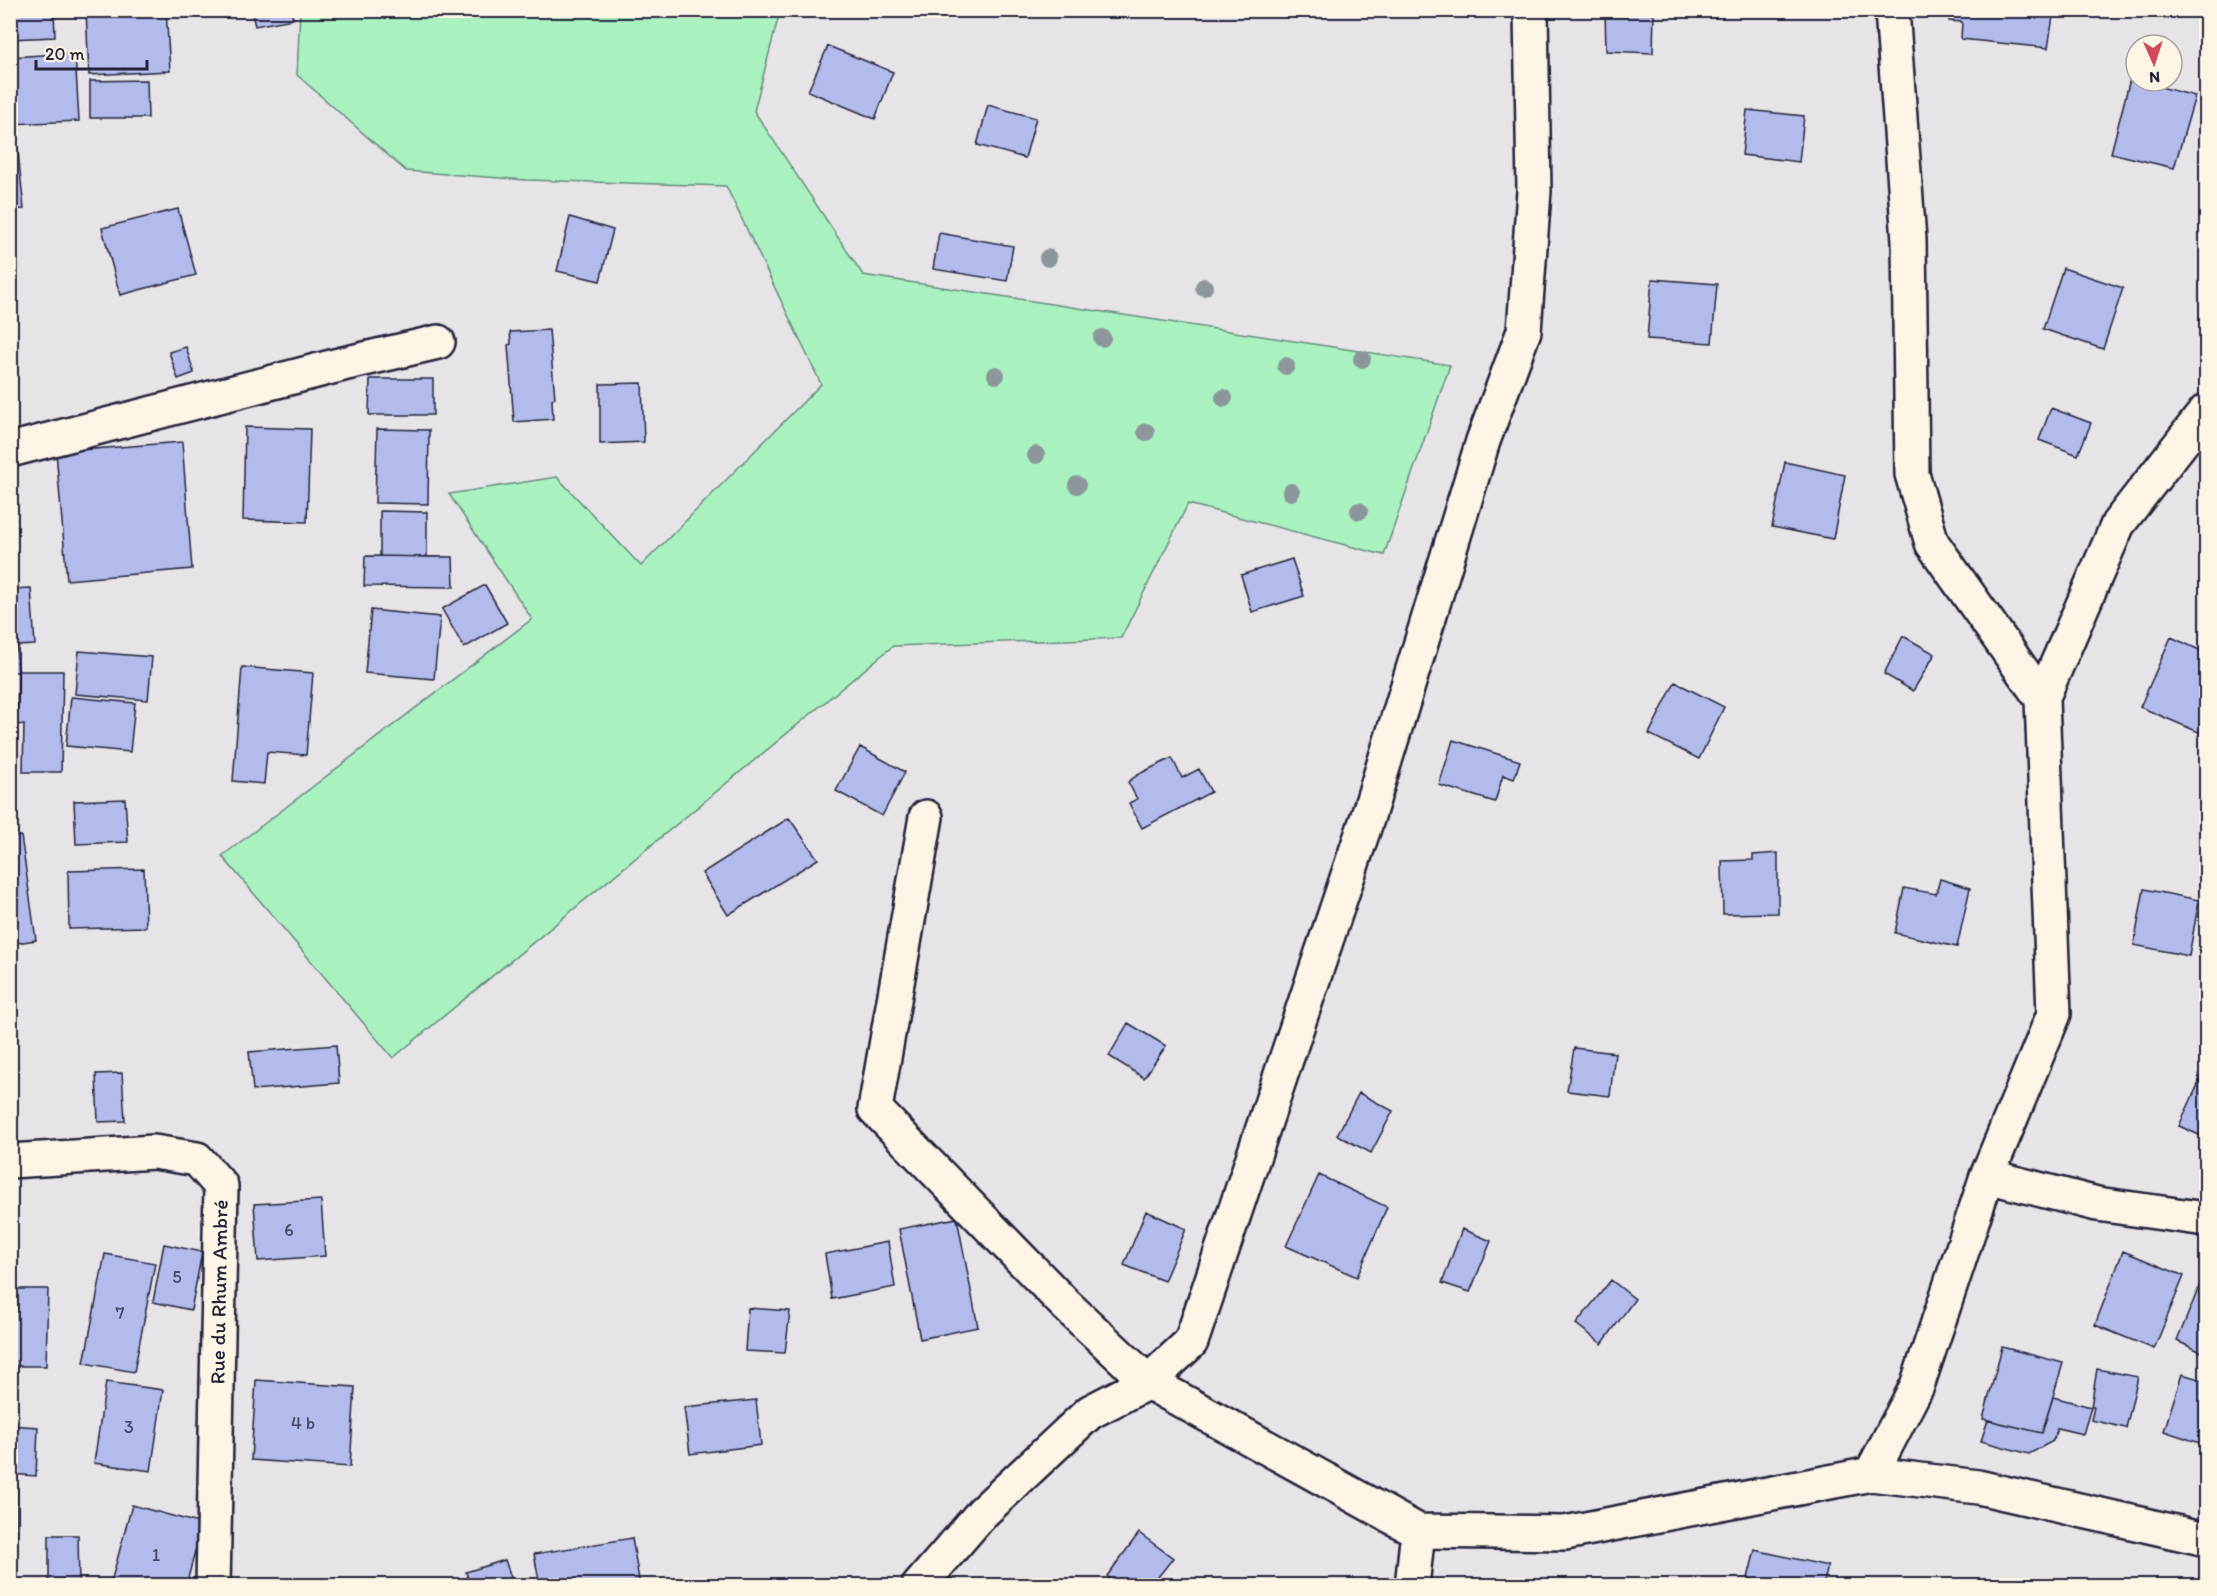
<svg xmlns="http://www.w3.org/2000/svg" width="2217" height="1596" font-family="Itim,sans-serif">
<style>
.green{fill:#a9f2c0;stroke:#668a7e;stroke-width:1.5}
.building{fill:#b2bbec;stroke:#22223b;stroke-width:1.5}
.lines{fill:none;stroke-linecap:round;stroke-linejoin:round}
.minor-casing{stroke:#22223b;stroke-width:38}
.minor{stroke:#fcf5e5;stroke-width:33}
.tree{fill:#8d969b}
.labels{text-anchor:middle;stroke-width:5;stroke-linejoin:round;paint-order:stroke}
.number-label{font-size:18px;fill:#464867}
.street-label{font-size:21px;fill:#22223b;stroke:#fcf5e5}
</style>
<rect width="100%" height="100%" fill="#e6e4e7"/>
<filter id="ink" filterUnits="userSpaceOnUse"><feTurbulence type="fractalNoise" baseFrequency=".0167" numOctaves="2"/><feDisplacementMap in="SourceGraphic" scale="12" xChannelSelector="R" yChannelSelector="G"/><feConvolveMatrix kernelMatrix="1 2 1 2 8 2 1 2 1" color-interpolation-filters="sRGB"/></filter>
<g filter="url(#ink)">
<path class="green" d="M300,11H780L754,111L863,275L1450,365L1384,555L1188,504L1121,638L893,646L393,1058L222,856L532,619L449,494L557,477L641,566L821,384L726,186L526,180L406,171L297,75Z"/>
<path class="building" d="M10,10H54L55,37L10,39Z
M86,10H166L170,71L89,75Z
M251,10H291L293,19L255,26Z
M1605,10H1654L1653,53L1606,51Z
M1950,10H2054L2048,48L1961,39L1962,22L1949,21Z
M828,46L893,72L875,119L808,91Z
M75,53L79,121L10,124V57Z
M2130,79L2195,96L2174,168L2111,153Z
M147,80L148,118H90V81Z
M988,105L1036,118L1025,158L977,145Z
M1747,110L1804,116L1799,162L1742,155Z
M10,143H17L24,209L10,210Z
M178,209L196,275L120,295L102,228Z
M570,217L613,230L600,281L557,271Z
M939,233L1013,246L1007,281L933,269Z
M2063,268L2123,288L2103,349L2043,329Z
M1652,279L1717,284L1712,343L1647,339Z
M549,330L555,398L552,399L553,419L514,422L508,345L511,344L510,332Z
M186,347L194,373L178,379L169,352Z
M370,379H433V415H369Z
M642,383L644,442L600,444V384Z
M2051,408L2091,423L2078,455L2039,440Z
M245,427L310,429L307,522L243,520Z
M377,429L429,430L428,504L375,503Z
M182,442L192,569L67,580L56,452Z
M1785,462L1845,475L1833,539L1772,527Z
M380,511L427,512V557L380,556Z
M365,556L453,557L454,587L364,586Z
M1292,559L1304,596L1252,612L1241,575Z
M485,585L507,623L464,648L442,609Z
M31,588L35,645L16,646L18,672H10V589Z
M371,610L440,617L434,679L365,673Z
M1903,636L1935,654L1913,691L1884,674Z
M2171,637L2206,653V722L2201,733L2140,707Z
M79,651L152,657L148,700L75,694Z
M242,667L313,673L306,755L267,752L264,784L233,781Z
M18,671H63L61,772H23L24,724L17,725Z
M1675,682L1724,707L1699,759L1649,734Z
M71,697L135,703L130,752L66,746Z
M10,721H12L18,787L10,788Z
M1453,740L1520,761L1514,779L1503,775L1495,802L1439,785Z
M860,747L905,772L882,816L836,791Z
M1172,758L1182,778L1199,769L1211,792L1142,828L1129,803L1137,799L1128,782L1139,774Z
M125,799L128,842L76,844L74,801Z
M789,818L818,859L728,915L702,873Z
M21,836L36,940L10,944V837Z
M1778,853V913L1723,914L1722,861L1753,860V855Z
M144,869L146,927L69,929L68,871Z
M1940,879L1970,888L1957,947L1895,933L1904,888L1936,894Z
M2144,889L2199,900L2189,956L2134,945Z
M1128,1023L1166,1046L1144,1078L1109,1056Z
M336,1045L339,1083L253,1090L249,1052Z
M1574,1048L1615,1053L1610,1096L1567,1091Z
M122,1073L125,1121L98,1122L96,1074Z
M2201,1078L2206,1080V1138L2179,1126Z
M1359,1093L1393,1111L1371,1153L1337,1135Z
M1319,1175L1387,1207L1357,1277L1286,1246Z
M321,1200L325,1256L258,1261L254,1204Z
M1146,1211L1186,1229L1164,1281L1124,1265Z
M957,1218L978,1327L920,1339L899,1229Z
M1462,1229L1491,1241L1470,1292L1442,1283Z
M888,1242L895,1287L832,1299L825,1254Z
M164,1244L202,1252L191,1310L153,1302Z
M2123,1251L2184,1276L2154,1349L2095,1325Z
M105,1254L155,1263L134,1372L84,1363Z
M2206,1270V1354L2177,1341Z
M1611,1280L1635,1299L1602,1344L1576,1324Z
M10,1289H48L46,1366H10Z
M748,1308L790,1311L785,1353L745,1351Z
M2002,1347L2063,1363L2042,1433L1983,1419Z
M2097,1369L2138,1377L2126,1428L2091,1420L2094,1407H2091Z
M2182,1374L2206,1381V1445L2164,1431Z
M256,1380L355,1387L350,1467L251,1460Z
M106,1382L163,1390L151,1471L94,1463Z
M2053,1397L2091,1407L2083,1434L2057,1428L2053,1441L2029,1454L1981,1441L1988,1420L2042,1433Z
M756,1400L761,1445L690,1454L684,1407Z
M10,1425L38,1427L36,1476L10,1474Z
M10,1477H17L16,1577H10Z
M132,1505L202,1524L186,1586H110Z
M1139,1533L1173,1558L1151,1586H1119L1107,1576Z
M49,1535H78L79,1586H49Z
M632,1538L640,1586H540L534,1554Z
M1755,1550L1828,1566L1823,1586H1746Z
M505,1560L514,1586H470L466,1572Z"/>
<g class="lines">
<defs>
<path id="minor" d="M1892,10L1909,240L1912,474L1932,543L2042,699
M10,450L343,364L438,342
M926,817L875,1109L1065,1304L1148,1382L1191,1342L1368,816L1483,441L1524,331L1534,191L1531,10
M10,1161L154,1152L197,1159L221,1186L213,1586
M1987,1176L2097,1204L2206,1219
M1871,1474L1917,1386L1987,1176L2054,1014L2042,699L2118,524L2206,411
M919,1586L983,1512L1090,1412L1148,1382L1418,1531L1565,1533L1871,1474L1978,1487L2206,1539
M1412,1586L1418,1531"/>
</defs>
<use href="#minor" class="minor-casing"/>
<use href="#minor" class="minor"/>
</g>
<g class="tree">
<circle cx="1048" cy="258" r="9"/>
<circle cx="1204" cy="287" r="9"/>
<circle cx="1102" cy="338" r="9"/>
<circle cx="1362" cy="359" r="9"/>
<circle cx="1286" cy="366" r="9"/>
<circle cx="996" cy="375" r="9"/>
<circle cx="1224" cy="398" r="9"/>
<circle cx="1146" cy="432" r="9"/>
<circle cx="1036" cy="455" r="9"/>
<circle cx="1077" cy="485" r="9"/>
<circle cx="1291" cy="492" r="9"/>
<circle cx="1359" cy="511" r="9"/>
</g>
</g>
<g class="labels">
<g class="number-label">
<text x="289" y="1236">6</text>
<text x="177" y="1283">5</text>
<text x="120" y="1319">7</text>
<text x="303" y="1429">4 b</text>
<text x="129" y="1433">3</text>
<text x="156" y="1561">1</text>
</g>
<g class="street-label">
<text transform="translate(219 1292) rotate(-89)" y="7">Rue du Rhum Ambré</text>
</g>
</g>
<rect width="2217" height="1596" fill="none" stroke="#fcf5e5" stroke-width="36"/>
<rect x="18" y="18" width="2181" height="1560" fill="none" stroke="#22223b" stroke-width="2" filter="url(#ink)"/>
<g transform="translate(2154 63) rotate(177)"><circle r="28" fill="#fcf5e5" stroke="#a5a1a1" stroke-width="1.5"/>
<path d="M0-4.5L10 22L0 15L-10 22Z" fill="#d1495b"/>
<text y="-9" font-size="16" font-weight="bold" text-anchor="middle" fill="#22223b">N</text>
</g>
<path d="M36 60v9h111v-9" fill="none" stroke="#22223b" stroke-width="3"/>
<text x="45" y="60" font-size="18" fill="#22223b" stroke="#fcf5e5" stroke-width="4.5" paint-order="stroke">20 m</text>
</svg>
